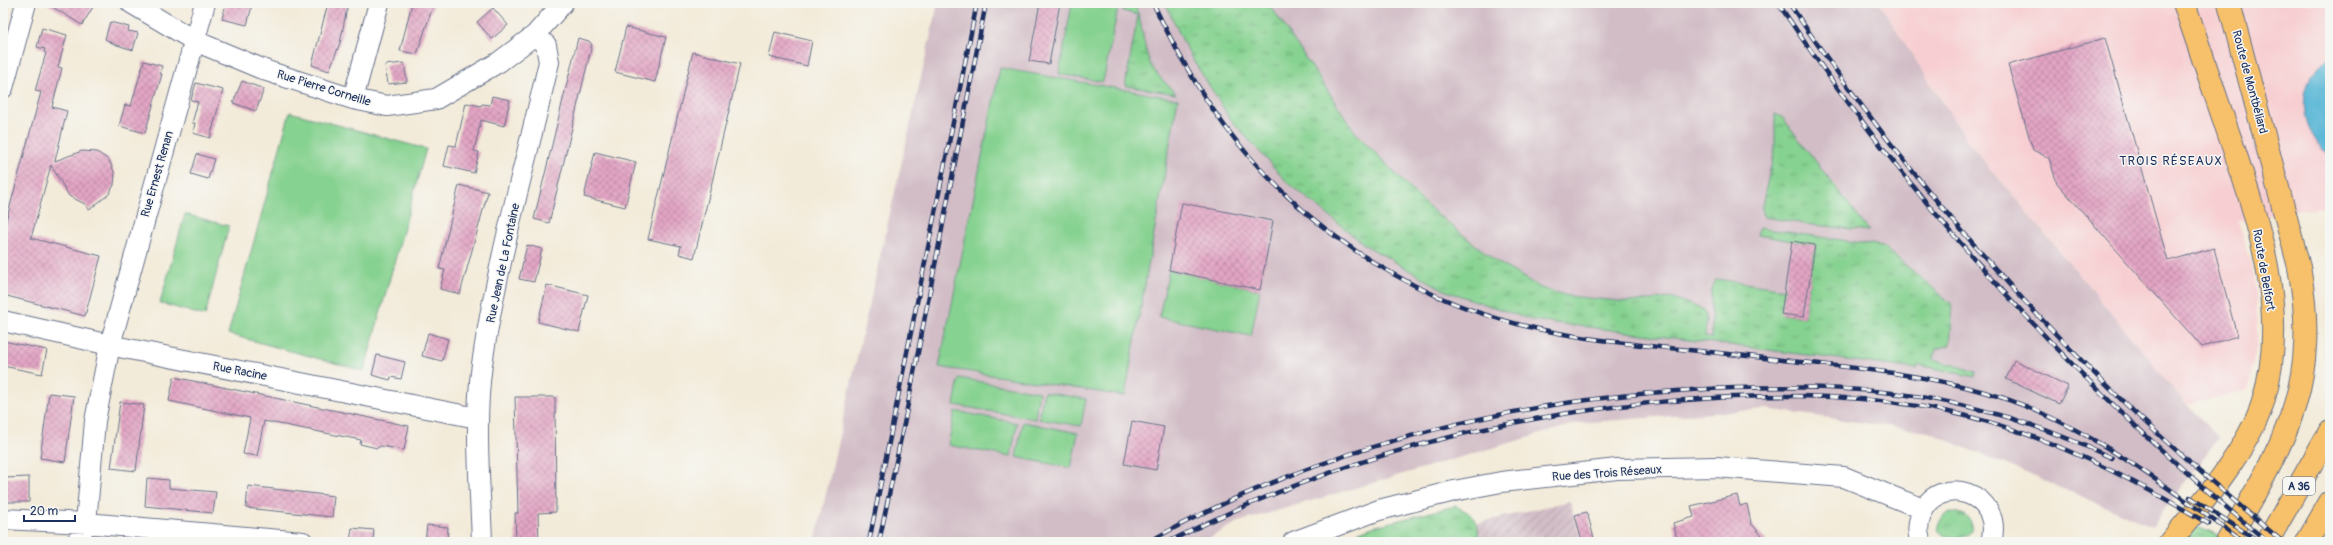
<svg xmlns="http://www.w3.org/2000/svg" width="2333" height="545" font-family="Pangolin,sans-serif">
<style>
.built{fill:#f7cfd2}
.industrial{fill:url(#industrial-furrows)}
.railway{fill:#d2bdc6}
.grass{fill:url(#grass-tufts);stroke:#508077}
.pitch{fill:#86d290;stroke:#508077}
.water{fill:#56b6d5;stroke:#38729a}
.building{fill:url(#building-cross-hatch)}
.lines{fill:none;stroke-linecap:round;stroke-linejoin:round}
.minor-casing{stroke:#677189;stroke-width:22}
.major-casing{stroke:#677189;stroke-width:24}
.highway-casing{stroke:#677189;stroke-width:24}
.minor{stroke:#fff;stroke-width:20}
.major{stroke:#f7c06b;stroke-width:22}
.highway{stroke:#f7c06b;stroke-width:22}
.rail-casing{stroke:#1b2f5e;stroke-width:4.5}
.rail{stroke:#f6f6f2;stroke-width:3;stroke-dasharray:9;stroke-linecap:butt}
.labels{text-anchor:middle;stroke-width:3;stroke-linejoin:round;paint-order:stroke}
.shield{fill:#f6f6f2;stroke:#5d6b8a;stroke-width:1}
.shield-label{font-size:11px;font-weight:bold;fill:#1b2f5e}
.street-label{font-size:12px;fill:#1b2f5e;stroke:#f6f6f2}
.neighbourhood-label{font-size:13px;letter-spacing:1px;fill:#1b2f5e;stroke:#f6f6f2}
</style>
<defs>
<pattern id="industrial-furrows" width="10" height="10" patternUnits="userSpaceOnUse"><rect width="10" height="10" fill="#d2bdc6"/><path d="M-1 1l2-2M0 10L10 0M9 11l2-2" fill="none" stroke="#aa9aa4"/></pattern>
<pattern id="grass-tufts" width="24" height="20" patternUnits="userSpaceOnUse"><rect width="24" height="20" fill="#86d290"/><path d="M3 7l-1-3M5 7V3M7 7l1-3M15 17l-1-3M17 17v-4M19 17l1-3" fill="none" stroke="#6dab79"/></pattern>
<pattern id="building-cross-hatch" width="8" height="8" patternUnits="userSpaceOnUse"><rect width="8" height="8" fill="#e3a5c4"/><path d="M0 0l8 8M0 8l8-8" fill="none" stroke="#b787a2"/></pattern>
</defs>
<rect width="100%" height="100%" fill="#f6f6f2"/>
<filter id="ink" filterUnits="userSpaceOnUse"><feTurbulence type="fractalNoise" baseFrequency=".025" numOctaves="2"/><feDisplacementMap in="SourceGraphic" scale="8" xChannelSelector="R" yChannelSelector="G"/><feConvolveMatrix kernelMatrix="1 2 1 2 8 2 1 2 1" color-interpolation-filters="sRGB"/></filter>
<filter id="wash" filterUnits="userSpaceOnUse"><feTurbulence type="fractalNoise" baseFrequency=".012" numOctaves="4" result="noise"/><feDisplacementMap in="SourceGraphic" scale="16" xChannelSelector="R" yChannelSelector="G"/><feGaussianBlur stdDeviation="0.9" result="paint"/><feColorMatrix in="noise" values="0 0 0 0 0 0 0 0 0 0 0 0 0 0 0 0 0 1.4 0 .05"/><feComposite in="paint" operator="in"/></filter>
<g filter="url(#wash)">
<rect width="100%" height="100%" fill="#f3ebd9"/>
<path class="built" d="M1879,3H2330V206L2238,220L2255,279L2258,337L2248,390L2187,405L1967,140Z"/>
<path class="industrial" d="M1570,501L1581,542H1401L1511,515Z"/>
<path class="railway" d="M938,3H1879L1967,140L2187,405L2219,437L2152,526L1928,432L1766,409L1578,423L1238,522L1202,542H815Z"/>
<path class="grass" d="M1122,3H1134C1143,22 1142,43 1150,63C1155,74 1168,85 1176,94L1125,86L1138,15L1123,11Z
M1165,3H1267L1274,11L1356,133L1427,206L1497,262L1541,288L1568,296L1628,302L1673,298L1704,310L1706,322L1705,337L1712,338L1711,292L1716,279L1785,289L1782,314L1804,317L1815,245L1757,235L1759,228L1883,246L1953,305L1950,345L1936,349L1934,359L1976,372L1975,377L1918,365L1917,369L1532,320L1446,291L1365,245L1286,181L1231,120L1188,52Z
M1775,114L1782,117L1869,231L1805,224L1764,217L1762,213V205L1775,149Z
M1455,506C1475,515 1480,519 1478,542H1334L1372,527Z
M1950,512C1960,512 1975,518 1972,531C1966,545 1915,536 1950,512Z
M2196,526L2218,536L2214,542H2182Z"/>
<path class="pitch" d="M1072,3H1119L1103,82L1059,74Z
M1000,68L1178,99L1125,396L939,367Z
M290,112L426,149L364,371L228,334Z
M185,214L229,226L205,316L160,303Z
M1169,270L1260,290L1251,336L1159,317Z
M959,378L1039,392L1035,419L954,405Z
M1044,392L1086,399L1081,426L1039,419Z
M955,411L1017,423L1011,457L948,445Z
M1023,422L1078,433L1071,468L1016,457Z"/>
<path class="water" d="M2330,57V156C2299,131 2293,81 2330,57Z"/>
<g id="blocks">
<path class="building" d="M46,3H86L93,7L82,25Z
M226,3H241L252,6L247,25L222,19Z
M328,3H348L340,43L329,71L312,65Z
M412,3H434L417,54L400,51Z
M1040,3H1060L1049,64L1029,61Z
M493,8L508,25L492,39L477,22Z
M110,22L129,27L128,31L138,33L133,50L114,44L105,39Z
M626,27L666,37L655,82L615,72Z
M42,28L67,35L58,67L62,68L52,107L67,111L55,161L82,151L97,152L109,160L115,174L114,185L109,194L89,210L85,204L69,196L51,165L31,238L101,256L85,316L3,295V232L41,92L35,91L46,53L44,52L45,49L37,47Z
M775,32L812,41L807,66L769,57Z
M578,38L589,41L592,45L549,223L534,219Z
M2105,38L2168,261L2214,248L2237,336L2202,347L2057,183L2049,158L2033,150L2008,65Z
M693,52L740,64L694,258L679,254L681,246L648,239Z
M144,61L162,66L160,74H162L145,133L119,126L125,105L131,106Z
M404,63L407,82L388,84L385,65Z
M242,81L264,89L256,111L233,103Z
M196,83L223,90L210,138L193,133L195,123H192L198,102L191,100Z
M492,96L510,100L504,126L481,120L474,151L479,152L474,173L444,166L449,145L456,146L466,103L481,106L482,104L490,105Z
M595,152L636,162L625,207L584,197Z
M197,154L214,159L208,179L191,174Z
M459,185L488,192L460,294L440,289L445,270L439,269Z
M1182,203L1273,221L1260,290L1169,270Z
M1792,241L1815,245L1804,317L1781,314Z
M527,245L542,249L534,282L519,279Z
M547,285L588,295L579,332L538,322Z
M428,333L448,339L442,361L422,356Z
M3,341L47,350L42,374L3,366Z
M377,355L405,362L401,379L391,377L390,380L372,375Z
M2014,360L2068,386L2059,404L2006,379Z
M174,377L409,426L404,450L381,446L377,448L360,444L361,440L264,421L257,456L243,454L250,418L169,401Z
M49,393L74,396L65,462L40,458Z
M515,397H555L556,512L538,513L539,542H516L515,513H518Z
M120,402L144,405L136,471L111,468Z
M1132,421L1164,427L1156,470L1124,464Z
M29,477V502H5V478Z
M147,478L169,480V488L216,492L213,513L145,506Z
M248,486L334,496L332,517L246,508Z
M1737,495L1740,506L1747,504L1751,523L1767,542H1678L1673,523L1694,517L1691,506Z
M1587,512L1595,542H1582L1575,515Z
M427,525L448,527L447,542H425Z
M352,528L374,530L373,542H350Z"/>
</g>
</g>
<g filter="url(#ink)">
<use href="#blocks" fill-opacity="0" stroke="#677189" stroke-width="1"/>
<g class="lines">
<defs>
<path id="minor" d="M131,3L195,41L267,71L353,99L387,106L436,99L499,62L535,35
M3,88L26,3
M353,99L379,3
M3,321L119,347L477,418
M3,519L86,523L303,542
M77,542L86,523L95,421L110,345L205,3
M482,542C480,483 474,422 482,364C497,262 526,162 549,62L546,45L535,35L563,3
M1293,542L1379,510L1454,491L1501,482L1617,469L1716,467L1844,477L1923,509
M1921,542C1917,534 1918,523 1921,515C1938,471 2005,493 1991,542"/>
<path id="major" d="M2170,542C2201,505 2249,448 2263,402C2291,311 2256,214 2227,129C2213,87 2198,45 2184,3
M2227,542C2284,442 2321,387 2299,267L2229,3"/>
<path id="highway" d="M2267,542L2330,431
M2307,542L2330,502"/>
</defs>
<use href="#minor" class="minor-casing"/>
<use href="#major" class="major-casing"/>
<use href="#highway" class="highway-casing"/>
<use href="#minor" class="minor"/>
<use href="#major" class="major"/>
<use href="#highway" class="highway"/>
<defs>
<path id="rail" d="M1153,3C1173,45 1196,87 1224,125C1296,222 1403,296 1521,325C1598,344 1678,348 1756,357C1832,366 1911,371 1984,392C2081,419 2163,485 2244,542
M1778,3C1915,208 2077,386 2268,542
M1789,3C1879,137 1981,261 2096,375C2155,434 2219,488 2283,542
M2190,497L2260,542
M869,542L977,3
M879,542L905,419L986,3
M1148,542C1326,443 1532,394 1735,388C1797,386 1860,387 1921,397C1987,408 2051,429 2112,458
M1168,542C1339,455 1524,408 1715,398C1793,394 1873,395 1949,412C2043,432 2127,476 2209,524"/>
</defs>
<use href="#rail" class="rail-casing"/>
<use href="#rail" class="rail"/>
</g>
</g>
<g class="labels">
<rect class="shield" x="2283" y="477" width="32" height="18" rx="3"/>
<g class="shield-label">
<text x="2299" y="490">A 36</text>
</g>
<g class="street-label">
<text transform="translate(2250 82) rotate(75)" y="4">Route de Montbéliard</text>
<text transform="translate(324 88) rotate(17)" y="4">Rue Pierre Corneille</text>
<text transform="translate(157 174) rotate(-74)" y="4">Rue Ernest Renan</text>
<text transform="translate(503 263) rotate(-78)" y="4">Rue Jean de La Fontaine</text>
<text transform="translate(2264 270) rotate(80)" y="4">Route de Belfort</text>
<text transform="translate(240 371) rotate(11)" y="4">Rue Racine</text>
<text transform="translate(1607 473) rotate(-4)" y="4">Rue des Trois Réseaux</text>
</g>
<g class="neighbourhood-label">
<text x="2171" y="165">TROIS RÉSEAUX</text>
</g>
</g>
<rect width="2333" height="545" fill="none" stroke="#f6f6f2" stroke-width="16"/>
<path d="M24 515v6h51v-6" fill="none" stroke="#1b2f5e" stroke-width="2"/>
<text x="30" y="515" font-size="12" fill="#1b2f5e" stroke="#f6f6f2" stroke-width="3" paint-order="stroke">20 m</text>
</svg>
